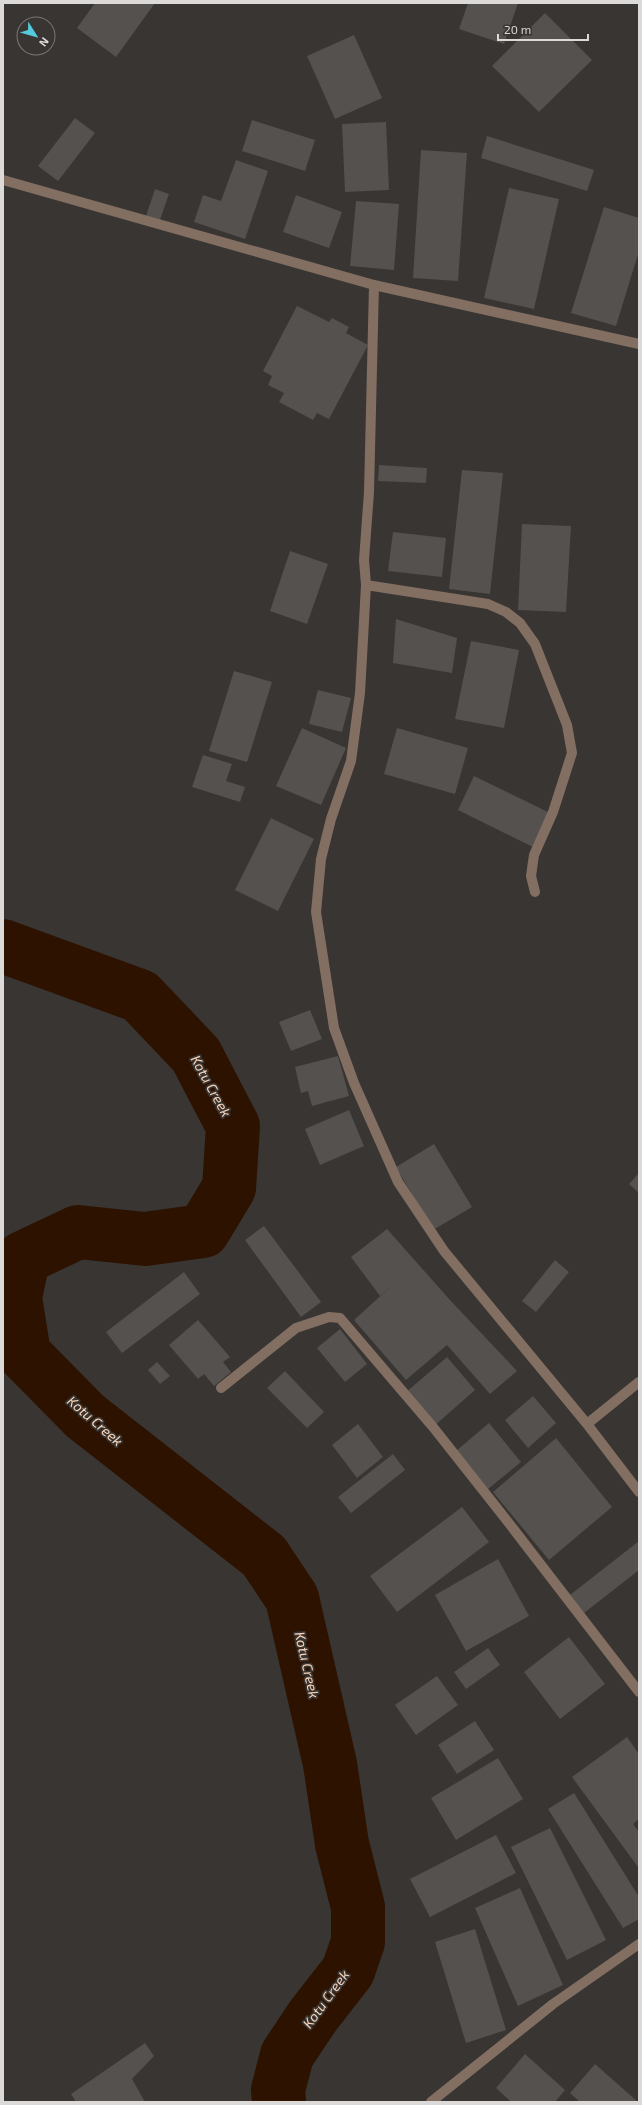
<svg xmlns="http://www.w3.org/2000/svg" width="642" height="2105" font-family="'Exo 2',sans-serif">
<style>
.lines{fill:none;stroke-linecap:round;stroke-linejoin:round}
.river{stroke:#2d1200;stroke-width:54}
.building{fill:#54514f}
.minor{stroke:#826f62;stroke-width:10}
.labels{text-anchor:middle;stroke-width:3.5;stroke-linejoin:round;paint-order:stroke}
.water-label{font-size:14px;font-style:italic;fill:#fbd3b6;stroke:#383533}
</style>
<rect width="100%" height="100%" fill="#383533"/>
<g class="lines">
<path class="river" d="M3,946L140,996L196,1055L233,1126L229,1188L203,1231L145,1239L78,1232L23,1258L15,1298L24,1354L85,1416L264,1556L292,1598L330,1764L342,1844L358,1907V1942L348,1971L313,2016L287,2055L278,2090L279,2102"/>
</g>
<path class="building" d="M95,3H155L116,57L77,28Z
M468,3H518L504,44L459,29Z
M545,13L592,60L539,112L492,66Z
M354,35L382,98L335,119L307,56Z
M75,118L95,133L58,181L38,166Z
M252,120L315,140L305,171L242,151Z
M386,122L389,190L345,192L342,124Z
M487,136L594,170L587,191L481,158Z
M421,150L467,153L458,281L413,278Z
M236,160L268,171L245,239L194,222L203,195L221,201Z
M509,188L559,199L534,309L484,298Z
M155,189L169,194L160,220L146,216Z
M296,195L342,212L329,248L283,232Z
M356,201L399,204L394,270L350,266Z
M604,207L639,218V251L616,326L571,313Z
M297,306L329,322L332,318L349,327L346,333L368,345L329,419L317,413L313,420L279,402L284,393L268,385L272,376L263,371Z
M379,465L427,468L426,483L378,481Z
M462,470L503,473L490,594L449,589Z
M522,524L571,526L566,612L518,610Z
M393,532L446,538L442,577L388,571Z
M290,551L328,564L307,624L270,611Z
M396,619L457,638L452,673L393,663Z
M471,641L519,650L504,728L455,719Z
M234,671L272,682L247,762L209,751Z
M318,690L351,698L342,732L309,724Z
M302,728L346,748L321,805L276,786Z
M397,728L468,748L455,794L384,774Z
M203,755L232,764L226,781L245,787L240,802L192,787Z
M474,776L550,813L533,847L458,810Z
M271,818L314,839L278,911L235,890Z
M310,1010L322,1039L291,1051L279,1022Z
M338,1056L349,1096L312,1106L308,1091L301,1093L295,1067Z
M349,1110L364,1146L320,1165L305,1129Z
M434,1144L472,1207L433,1230L396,1167Z
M639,1173V1193L629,1184Z
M264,1226L321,1302L301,1317L245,1240Z
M387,1229L450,1300L517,1371L490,1394L447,1345L406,1380L354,1320L397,1281L380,1296L351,1257Z
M555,1260L569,1272L536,1312L522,1301Z
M184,1272L200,1294L122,1353L106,1332Z
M198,1320L230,1357L223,1362L231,1372L214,1386L204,1374L198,1379L169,1345Z
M340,1329L367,1364L345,1382L317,1348Z
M447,1357L475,1390L433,1427L404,1394Z
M157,1362L170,1376L160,1384L148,1370Z
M285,1371L324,1412L307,1428L267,1388Z
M533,1396L556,1423L528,1448L505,1420Z
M489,1423L521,1462L488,1489L456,1451Z
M358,1424L383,1457L357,1478L332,1445Z
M556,1438L612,1507L549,1560L493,1492Z
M393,1454L405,1470L351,1513L338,1497Z
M462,1507L489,1542L397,1612L370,1576Z
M639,1541V1570L584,1613L570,1595Z
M498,1559L529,1616L466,1651L435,1595Z
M569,1637L605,1684L560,1719L524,1672Z
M488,1648L500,1665L466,1689L454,1672Z
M437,1676L458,1705L416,1735L395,1705Z
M475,1721L494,1750L457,1774L438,1745Z
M627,1737L639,1754V1819L633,1824L639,1832L638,1867L572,1777Z
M498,1758L523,1799L456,1840L431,1798Z
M574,1793L639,1897V1919L623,1928L548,1809Z
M550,1828L606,1940L567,1960L511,1847Z
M496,1835L516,1873L430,1917L410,1879Z
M520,1888L563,1985L518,2006L475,1908Z
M475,1929L506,2030L466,2043L435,1942Z
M145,2043L154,2056L132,2079L145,2102H76L71,2094Z
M525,2054L565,2090L555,2102H511L496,2088Z
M595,2064L638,2102H580L570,2093Z"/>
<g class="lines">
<path class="minor" d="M3,180L374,285L639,344
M374,285L369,492L364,560L366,585L488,604L506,612L520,623L535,644L567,725L572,753L553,812L534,855L531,876L535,892
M366,585L360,693L351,761L331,819L321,859L316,912L334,1028L354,1083L398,1182L444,1251L587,1424L639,1492
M221,1388L296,1328L329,1317L340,1318L433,1427L508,1522L639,1692
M587,1424L639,1382
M431,2102L553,2004L639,1944"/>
</g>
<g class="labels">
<g class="water-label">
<text transform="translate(211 1086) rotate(61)" y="5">Kotu Creek</text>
<text transform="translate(95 1421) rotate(41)" y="5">Kotu Creek</text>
<text transform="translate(307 1665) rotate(77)" y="5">Kotu Creek</text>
<text transform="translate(326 1999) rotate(-54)" y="5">Kotu Creek</text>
</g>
</g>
<rect width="642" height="2105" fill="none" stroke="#dcdad9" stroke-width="8"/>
<g transform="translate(36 36) rotate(127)"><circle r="19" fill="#383533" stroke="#7a7775"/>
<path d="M0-3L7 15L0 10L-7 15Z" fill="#53cbdc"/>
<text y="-6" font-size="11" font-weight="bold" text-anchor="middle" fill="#dcdad9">N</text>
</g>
<path d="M498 34v6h90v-6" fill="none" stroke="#dcdad9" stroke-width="2"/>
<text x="504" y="34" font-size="12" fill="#dcdad9" stroke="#383533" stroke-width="3" paint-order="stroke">20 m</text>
</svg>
